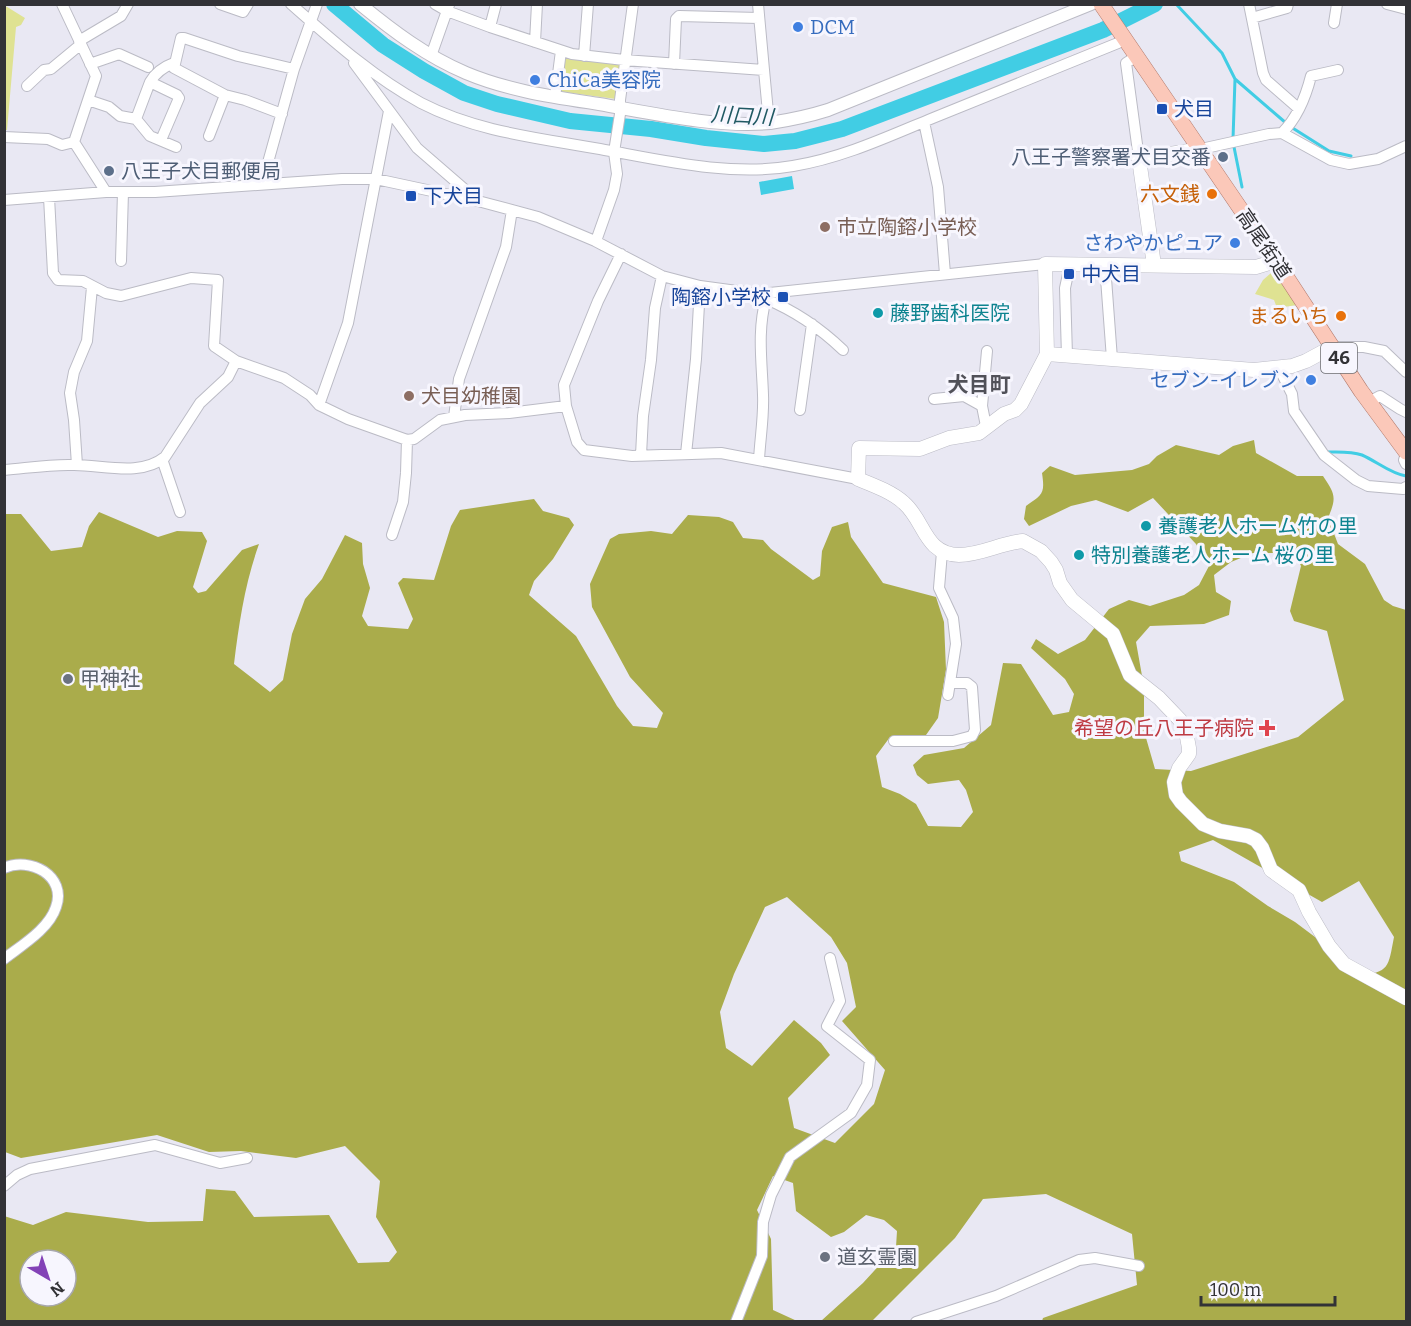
<svg xmlns="http://www.w3.org/2000/svg" width="1411" height="1326" font-family="Bitter,'Noto Sans JP',serif">
<style>
.green{fill:#dfe292}
.forest{fill:#aaac4b;fill-rule:evenodd}
.water{fill:#41cde4}
.lines{fill:none;stroke-linecap:round;stroke-linejoin:round}
.stream{stroke:#41cde4;stroke-width:3}
.river{stroke:#41cde4;stroke-width:16}
.minor-casing{stroke:#bbbbc5;stroke-width:12}
.tertiary-casing{stroke:#bbbbc5;stroke-width:14}
.secondary-casing{stroke:#bbbbc5;stroke-width:15}
.primary-casing{stroke:#b37b6d;stroke-width:16}
.minor{stroke:#fff;stroke-width:10}
.tertiary{stroke:#fff;stroke-width:12}
.secondary{stroke:#fff;stroke-width:14}
.primary{stroke:#fbc8b9;stroke-width:15}
.shop-dot{fill:#3f7fe0;stroke:#f7f6fe;stroke-width:2}
.transit-dot{fill:#1a4fb4;stroke:#f7f6fe;stroke-width:2}
.service-dot{fill:#5c6f8a;stroke:#f7f6fe;stroke-width:2}
.food-dot{fill:#e8710a;stroke:#f7f6fe;stroke-width:2}
.education-dot{fill:#8d6e63;stroke:#f7f6fe;stroke-width:2}
.culture-dot{fill:#0f9aa8;stroke:#f7f6fe;stroke-width:2}
.worship-dot{fill:#6b7280;stroke:#f7f6fe;stroke-width:2}
.health-dot{fill:#e0444e;stroke:#f7f6fe;stroke-width:2}
.labels{text-anchor:middle;stroke-width:6;stroke-linejoin:round;paint-order:stroke}
.shield{fill:#f7f6fe;stroke:#6d6d72;stroke-width:1.5}
.shield-label{font-size:18px;font-weight:bold;fill:#323236}
.shop-label{font-size:20px;fill:#366cbe;stroke:#f7f6fe;text-anchor:start}
.transit-label{font-size:20px;fill:#164399;stroke:#f7f6fe;text-anchor:start}
.service-label{font-size:20px;fill:#4e5e75;stroke:#f7f6fe;text-anchor:end}
.food-label{font-size:20px;fill:#c56008;stroke:#f7f6fe;text-anchor:end}
.education-label{font-size:20px;fill:#785e54;stroke:#f7f6fe;text-anchor:start}
.street-label{font-size:20px;fill:#323236;stroke:#f7f6fe}
.culture-label{font-size:20px;fill:#0d838f;stroke:#f7f6fe;text-anchor:start}
.worship-label{font-size:20px;fill:#5b616d;stroke:#f7f6fe;text-anchor:start}
.health-label{font-size:20px;fill:#be3a42;stroke:#f7f6fe;text-anchor:end}
.water-label{font-size:21px;font-style:italic;fill:#205963;stroke:#f7f6fe}
.neighbourhood-label{font-size:21px;font-weight:bold;fill:#515159;stroke:#f7f6fe}
</style>
<rect width="100%" height="100%" fill="#e9e8f3"/>
<path class="green" d="M4,5L25,18L21,25L16,27L7,130H4Z
M561,51L624,60L616,99L556,91Z
M1271,273L1276,276L1297,305L1277,308L1274,300L1255,294L1263,280Z"/>
<path class="forest" d="M1254,440L1256,453L1297,476H1323C1335,494 1337,497 1328,518L1338,544L1365,564L1384,600L1393,606L1406,610V1321H1042L1043,1318L1137,1285L1132,1234L1046,1194L983,1199L955,1238L872,1321H821L863,1283L896,1247L897,1231L884,1220L866,1215L844,1232L831,1237L796,1211L793,1183L773,1176L757,1210L771,1239L773,1310L797,1321H5L4,1216L33,1225L66,1212L148,1222L203,1221L206,1189L235,1191L254,1217L329,1215L358,1263L389,1262L397,1252L376,1217L380,1181L345,1146L296,1158L241,1151L209,1152L157,1135L21,1158L5,1152V514H21L51,551L82,547L89,526L99,512L158,537L177,531L202,532L207,541L193,587L198,593L206,591L242,550L259,544C245,583 239,623 234,664L270,692L283,680L292,634L305,599L322,579L345,535L362,543L363,564L370,588L362,616L368,626L408,629L413,619L398,583L403,578L434,580L451,526L460,510L534,499L543,511L569,518L574,525L553,559L534,581L529,595L576,636L617,706L633,726L657,728L663,713L630,677L592,607L590,584L610,539L619,534L651,531L672,534L688,515L719,517L733,522L743,538L763,540L771,549L813,580L820,576L822,551L832,527L848,522L851,537L883,583L936,597L944,622L946,670L938,718L926,735L890,737L876,756L882,787L900,794L916,804L928,826L961,827L973,812L966,790L959,780L928,784L917,775L913,765L924,755L964,748L991,725L1003,663L1021,664L1053,715L1069,712L1074,694L1065,679L1031,648L1036,639L1058,654L1085,640L1109,609L1129,600L1150,606L1184,595L1199,585L1209,566L1196,544L1153,498L1128,512L1096,500L1071,506L1029,526L1024,519L1026,506C1043,494 1045,494 1042,473L1050,466L1075,475L1132,470L1149,464L1157,456L1176,445L1219,455L1233,446ZM1253,553H1277L1296,556L1301,566L1290,611L1294,621L1327,631L1344,700L1298,737L1191,771L1155,769L1144,731V687L1136,642L1150,626L1204,624L1229,615L1231,601L1216,592L1214,575L1231,562ZM1213,840L1322,902L1359,881L1394,937C1388,968 1390,971 1358,977L1331,949L1295,922L1268,906L1234,882L1181,861L1179,852ZM787,897L831,937L847,963L856,1007L842,1021L885,1070L874,1104L835,1143L794,1128L788,1098L830,1055L821,1043L794,1020L752,1066L726,1048L720,1012L734,974L765,907ZM30,1260H66V1296H30Z"/>
<path class="water" d="M792,176L794,189L761,195L759,182Z"/>
<g class="lines">
<path class="stream" d="M1176,4L1222,53L1235,79L1286,123
M1291,127L1329,151L1351,156
M1233,139L1235,79
M1234,147L1242,187
M1327,452C1338,452 1351,451 1362,455C1376,461 1391,474 1406,476"/>
<path class="river" d="M334,4L383,45L424,71L464,93L497,104L570,121L651,129L706,138L764,144L795,141L842,129L1103,30L1155,4"/>
<defs>
<path id="minor" d="M62,4L96,76L74,142L106,192
M220,4L243,12L248,4
M291,4C332,40 373,77 421,103C477,132 539,138 600,149C661,160 731,177 793,166C842,158 887,137 933,118C995,93 1056,68 1118,43
M435,4L447,11L490,27L572,54L624,60L764,70L769,123
M758,4L764,70
M1249,4L1263,73L1266,80L1298,108
M1387,4L1406,9
M1252,18L1287,8L1288,4
M1334,23L1337,4
M490,27L496,4
M79,41L121,16L128,4
M535,42L537,4
M431,56L449,5
M584,56L588,4
M1137,56L1126,63L1139,159
M354,63L417,148L477,200
M90,64L119,54L148,67
M674,64L676,19L679,16L759,18
M150,82C156,72 163,67 174,63
M27,86L44,70L51,69L80,45
M555,97L561,51
M88,100L109,107L120,116L136,119L150,136L176,147
M282,114L245,100L225,95L174,68L181,38H184L238,56L294,69
M136,119L150,82L177,95L179,98L161,140
M924,122L938,187L945,274
M1282,133C1297,118 1306,96 1311,76L1338,70
M209,136L225,95
M4,137L48,139L62,145L74,142
M1201,149L1269,134L1282,133L1331,160L1349,164L1378,159L1406,146
M262,184L294,69L317,4
M49,197L53,273L58,280L83,281L106,293L121,296L191,278L218,280L214,346L236,361L284,378L310,395L319,405L348,419L407,440L414,439L440,420L465,415L509,413L566,406
M4,200L106,192H155L342,179H376L478,201L538,217L595,241L662,276L700,286L759,294L1045,264
M596,241L614,190L617,174L614,152L620,114V100L633,4
M621,254L598,301L564,385L566,406L577,442L584,450L632,456L721,453L858,479
M121,261L123,192
M1105,265L1112,359
M766,294V299C795,311 820,328 843,350
M1332,347H1364L1384,351L1406,372
M1067,356L1065,288L1070,265
M1279,368L1292,394L1294,411L1324,455L1356,480L1368,486L1403,489L1406,487
M934,399L964,396L982,406
M1369,402L1380,396L1400,409L1406,412
M319,405L348,323L389,111
M800,410L812,324
M454,417L459,379L506,247L512,210
M986,426L982,406L987,351
M686,454L696,359L700,286
M1406,454L1404,460L1406,464
M641,455L643,416L651,360L655,308L662,276
M162,459L180,512
M759,460C760,439 764,417 763,395C762,363 757,330 766,299
M77,465L74,420L70,393L74,372L87,341L92,287
M4,470C28,468 51,464 74,465C104,465 140,477 165,457L200,403L228,377L236,361
M392,535L403,502L406,473L407,440
M942,552L939,588L953,618L956,644L948,695
M894,741H953L972,736L975,730L972,687L967,683H950
M4,868C30,856 67,876 56,907C49,929 22,945 4,959
M4,1186L17,1175L30,1169L155,1145L220,1163L247,1158
M736,1322L762,1256L763,1222L771,1195L790,1157L851,1113L867,1085L870,1060L827,1026L840,1001L830,958
M916,1322L996,1296L1079,1260L1095,1258L1139,1266"/>
<path id="tertiary" d="M360,4C393,31 426,56 466,73C509,91 554,97 599,104C651,113 717,128 770,123C790,120 809,116 828,110L1091,4"/>
<path id="secondary" d="M1276,261L1256,267L1045,264L1047,354L1021,404L1015,410L1004,414L979,433L949,438L920,449L859,448L858,479C873,485 892,492 904,503C925,521 924,554 959,555C981,555 1001,543 1023,541L1041,551L1051,562L1056,570L1060,583L1072,600L1113,634L1130,675L1159,698L1180,720L1187,737L1189,748V754L1179,768L1174,782L1176,795L1181,802L1203,824L1220,831L1248,836L1256,840L1262,848L1271,870L1299,890L1309,912L1329,946L1344,964L1406,998
M1154,265L1139,159L1201,149
M1047,354L1254,370L1292,366L1306,361L1332,347"/>
<path id="primary" d="M1101,4L1276,261L1361,391L1406,452"/>
</defs>
<use href="#minor" class="minor-casing"/>
<use href="#tertiary" class="tertiary-casing"/>
<use href="#secondary" class="secondary-casing"/>
<use href="#primary" class="primary-casing"/>
<use href="#minor" class="minor"/>
<use href="#tertiary" class="tertiary"/>
<use href="#secondary" class="secondary"/>
<use href="#primary" class="primary"/>
</g>
<g class="shop-dot">
<circle cx="798" cy="27" r="6"/>
<circle cx="535" cy="80" r="6"/>
<circle cx="1235" cy="243" r="6"/>
<circle cx="1311" cy="380" r="6"/>
</g>
<g class="transit-dot">
<rect x="1156" y="103" width="12" height="12" rx="3"/>
<rect x="405" y="190" width="12" height="12" rx="3"/>
<rect x="1063" y="268" width="12" height="12" rx="3"/>
<rect x="777" y="291" width="12" height="12" rx="3"/>
</g>
<g class="service-dot">
<circle cx="1223" cy="157" r="6"/>
<circle cx="109" cy="171" r="6"/>
</g>
<g class="food-dot">
<circle cx="1212" cy="194" r="6"/>
<circle cx="1341" cy="316" r="6"/>
</g>
<g class="education-dot">
<circle cx="825" cy="227" r="6"/>
<circle cx="409" cy="396" r="6"/>
</g>
<g class="culture-dot">
<circle cx="878" cy="313" r="6"/>
<circle cx="1146" cy="526" r="6"/>
<circle cx="1079" cy="555" r="6"/>
</g>
<g class="worship-dot">
<circle cx="68" cy="679" r="6"/>
<circle cx="825" cy="1257" r="6"/>
</g>
<path class="health-dot" d="M1264 719h6v6h6v6h-6v6h-6v-6h-6v-6h6z"/>
<g class="labels">
<rect class="shield" x="1321" y="343" width="36" height="30" rx="4.5"/>
<g class="shield-label">
<text x="1339" y="364">46</text>
</g>
<g class="shop-label">
<text x="810" y="34">DCM</text>
<text x="547" y="87">ChiCa美容院</text>
<text x="1223" y="250" text-anchor="end">さわやかピュア</text>
<text x="1299" y="387" text-anchor="end">セブン-イレブン</text>
</g>
<g class="transit-label">
<text x="1174" y="116">犬目</text>
<text x="423" y="203">下犬目</text>
<text x="1081" y="281">中犬目</text>
<text x="771" y="304" text-anchor="end">陶鎔小学校</text>
</g>
<g class="service-label">
<text x="1211" y="164">八王子警察署犬目交番</text>
<text x="121" y="178" text-anchor="start">八王子犬目郵便局</text>
</g>
<g class="food-label">
<text x="1200" y="201">六文銭</text>
<text x="1329" y="323">まるいち</text>
</g>
<g class="education-label">
<text x="837" y="234">市立陶鎔小学校</text>
<text x="421" y="403">犬目幼稚園</text>
</g>
<g class="street-label">
<text transform="translate(1264 244) rotate(56)" y="7">高尾街道</text>
</g>
<g class="culture-label">
<text x="890" y="320">藤野歯科医院</text>
<text x="1158" y="533">養護老人ホーム竹の里</text>
<text x="1091" y="562">特別養護老人ホーム 桜の里</text>
</g>
<g class="worship-label">
<text x="80" y="686">甲神社</text>
<text x="837" y="1264">道玄霊園</text>
</g>
<g class="health-label">
<text x="1254" y="735">希望の丘八王子病院</text>
</g>
<g class="water-label">
<text transform="translate(742 116) rotate(3)" y="7">川口川</text>
</g>
<g class="neighbourhood-label">
<text x="979" y="392">犬目町</text>
</g>
</g>
<rect width="1411" height="1326" fill="none" stroke="#323236" stroke-width="12"/>
<g transform="translate(48 1278) rotate(141)"><circle r="28" fill="#f7f6fe" stroke="#a8a8ae" stroke-width="1.5"/>
<path d="M0-4.5L10 22L0 15L-10 22Z" fill="#8342b7"/>
<text y="-9" font-size="16" font-weight="bold" text-anchor="middle" fill="#323236">N</text>
</g>
<path d="M1201 1296v9h134v-9" fill="none" stroke="#323236" stroke-width="3"/>
<text x="1210" y="1296" font-size="18" fill="#323236" stroke="#f7f6fe" stroke-width="4.5" paint-order="stroke">100 m</text>
</svg>
